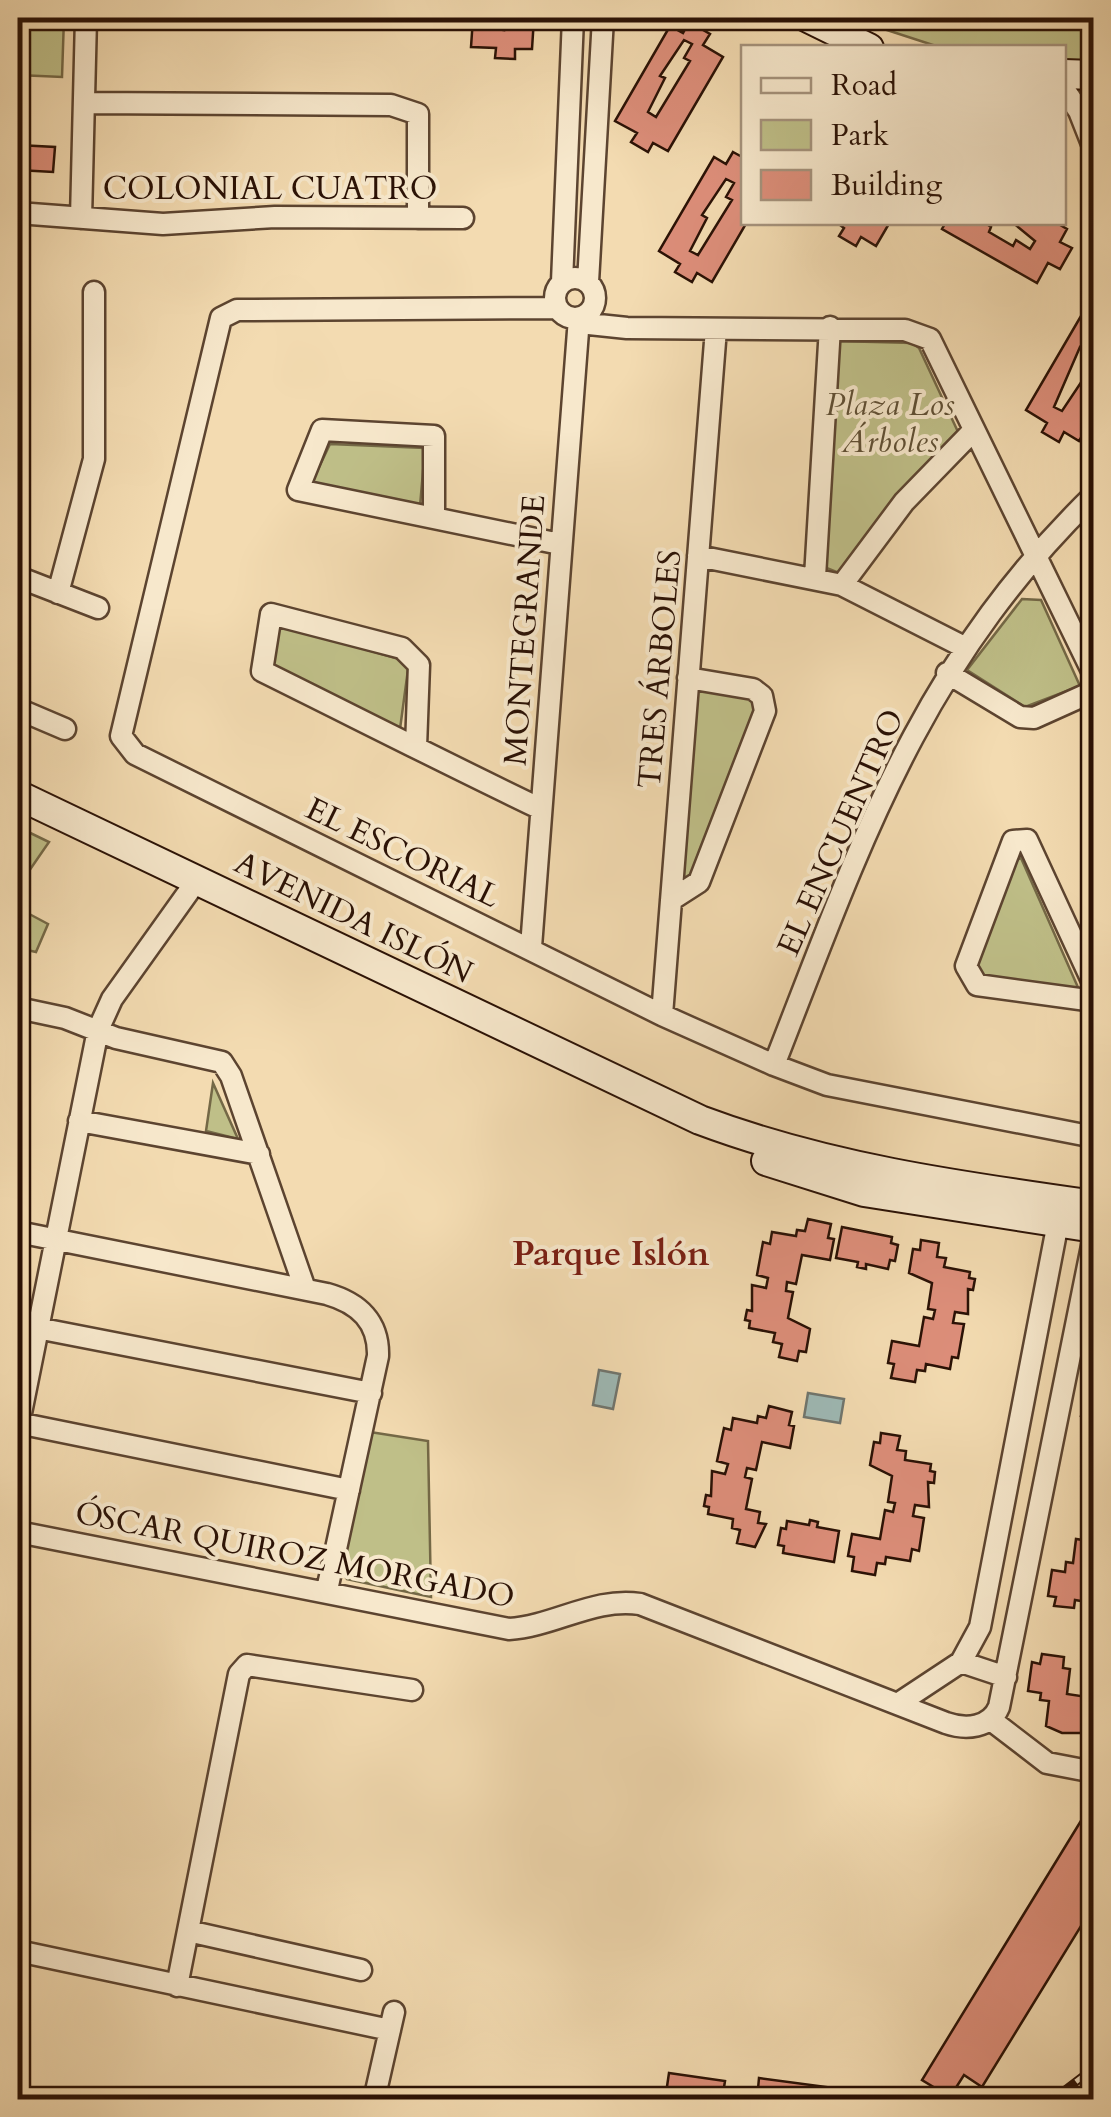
<svg xmlns="http://www.w3.org/2000/svg" width="1111" height="2117" font-family="Cardo,serif">
<style>
.green{fill:#bfbf88;stroke:#746846;stroke-width:2.5}
.water{fill:#9eb9b5;stroke:#70766f;stroke-width:2.5}
.building{fill:#dd8e7a;stroke:#2a1105;stroke-width:2.5;fill-rule:evenodd}
.lines{fill:none;stroke-linecap:round;stroke-linejoin:round}
.street-casing{stroke:#5c4430;stroke-width:25}
.secondary-casing{stroke:#2a1105;stroke-width:32}
.street{stroke:#f7e8cc;stroke-width:20}
.secondary{stroke:#f7e8cc;stroke-width:28}
.rail-casing{stroke:#2a1105;stroke-width:9}
.rail{stroke:#f7e8cc;stroke-width:5;stroke-dasharray:15;stroke-linecap:butt}
.labels{text-anchor:middle;stroke-width:8;stroke-linejoin:round;paint-order:stroke}
.street-label{font-size:32px;fill:#2a1105;stroke:#f7e8cc}
.park-label{font-size:32px;font-style:italic;fill:#5e4e33;stroke:#f7e8cc}
.neighbourhood-label{font-size:35px;font-weight:bold;fill:#7a1f14;stroke:#f7e8cc}
</style>
<rect width="100%" height="100%" fill="#f3dbb1"/>
<filter id="stains"><feTurbulence type="fractalNoise" baseFrequency=".002" numOctaves="4"/><feColorMatrix values="0 0 0 0 .2 0 0 0 0 .09 0 0 0 0 .02 0 0 0 .5 -.17"/></filter>
<radialGradient id="worn" r=".72"><stop offset=".6" stop-color="#630" stop-opacity="0"/><stop offset="1" stop-color="#630" stop-opacity=".3"/></radialGradient>
<path class="green" d="M18,18H64L62,77L18,75Z
M850,18H1093V63L1064,61V48L939,47Z
M836,341L912,343L919,348L959,434L839,573L824,567Z
M330,444L425,448L420,506L312,482Z
M1022,599L1041,600L1080,686L1025,707L967,670Z
M279,624L409,662L400,729L270,665Z
M701,688L749,698L757,707L692,875L681,881L696,693Z
M18,827L49,842L18,887Z
M1021,858L1080,992L985,980L977,967L1014,861Z
M18,908L48,924L36,952L18,948Z
M213,1083L238,1139L206,1131Z
M370,1432L428,1441L431,1597L347,1579L340,1570Z"/>
<path class="water" d="M599,1370L620,1374L613,1409L593,1405Z
M808,1393L844,1399L840,1423L804,1417Z"/>
<path class="building" d="M473,18H495V29L504,30V18H534L532,49H515V59L495,58L496,48L471,47Z
M689,22L710,34L703,45L723,57L668,151L653,143L648,152L631,142L637,133L615,121L670,26L683,33ZM684,40L692,44L684,58L690,61L656,117L648,112L665,78L660,76Z
M18,145L55,147L53,172L18,170Z
M733,152L744,158L747,222L712,282L697,273L692,282L675,272L680,264L659,251L714,157L726,164ZM726,179L734,183L726,197L732,200L698,255L690,251L707,218L702,215Z
M836,222H890L876,246L861,237L856,246L839,236L844,228Z
M946,222H984L991,227L989,232L1013,246L1016,240L1030,249L1035,241L1012,222H1055L1067,229L1060,242L1072,248L1060,269L1048,263L1037,283L942,229Z
M1081,316L1094,323V336L1084,349L1080,347L1054,407L1062,411L1094,363V417L1079,441L1064,432L1059,442L1042,432L1047,423L1026,410Z
M808,1219L831,1224L828,1238L834,1239L830,1260L802,1255L796,1284L787,1282L786,1291L793,1292L788,1318L810,1329L806,1352L799,1351L797,1361L779,1357L782,1344L773,1342L775,1333L749,1328L750,1321L745,1320L747,1310L752,1311V1285L766,1288L768,1278L757,1275L763,1242L770,1244L772,1232L796,1236L797,1230L805,1231Z
M842,1227L892,1237L891,1243L898,1245L895,1261L890,1260L888,1269L866,1264V1269L857,1267L858,1262L836,1258Z
M921,1240L939,1243L937,1257L946,1258L944,1267L970,1272L969,1278L975,1279L973,1290L968,1289V1314L955,1312L953,1323L964,1324L958,1358L952,1357L950,1369L926,1364L925,1371L917,1370L915,1382L891,1378L894,1364L888,1363L892,1341L919,1346L924,1317L933,1319L935,1310L928,1309L932,1283L909,1273L913,1249L920,1250Z
M1090,1360L1094,1361V1429L1083,1427L1085,1417L1081,1416L1083,1407L1089,1408L1091,1401L1082,1399Z
M769,1406L792,1412L789,1425L794,1426L790,1448L762,1442L756,1470L747,1468L745,1477L752,1479L746,1509L760,1512L758,1523L766,1524L755,1547L737,1543L740,1530L732,1528L733,1519L708,1514L709,1507L704,1506L706,1495L711,1496L712,1471L725,1474L728,1464L717,1461L724,1428L731,1430L733,1418L757,1423L758,1416L766,1418Z
M881,1433L900,1436L897,1450L906,1451L905,1460L931,1464L930,1471L935,1472L934,1483L928,1482L929,1507L915,1505L913,1516L924,1518L919,1551L912,1549L910,1561L886,1557L885,1564L877,1563L875,1575L852,1571L854,1557L848,1556L852,1534L880,1539L885,1510L893,1512L895,1503L888,1502L892,1476L870,1465L874,1442L880,1443Z
M810,1520L818,1522L817,1527L839,1531L834,1562L783,1553L784,1546L778,1545L781,1528L786,1529L787,1521L809,1525Z
M1084,1536L1094,1537V1577L1085,1576L1081,1601L1075,1600L1074,1608L1054,1606L1056,1597L1048,1596L1052,1570L1065,1572L1066,1562L1073,1563L1076,1539L1083,1540Z
M1042,1654L1064,1657L1063,1668L1070,1669L1067,1694L1094,1698V1727L1086,1733H1062L1046,1726L1049,1701L1040,1700L1041,1693L1028,1691L1032,1662L1040,1664Z
M1087,1811L1094,1815V1905L982,2087L964,2075L950,2097L922,2080Z
M669,2073L725,2081L722,2100H665Z
M759,2078L894,2096L893,2100H757Z"/>
<g class="lines">
<defs>
<path id="street" d="M1064,89L1079,111L1094,149
M84,103L391,105L418,114V218
M18,213L163,224L275,217L463,218
M81,218L86,18
M555 298a20 20 0 1 1 40 0a20 20 0 1 1-40 0Z
M562,282L573,18
M588,282L603,18
M557,308L237,310L221,318L121,736L135,754L662,1015L774,1065L827,1085L1094,1137
M434,518V436L322,430L298,490L560,544
M698,556L842,585L964,647
M18,577L98,608
M815,577L830,327
M842,585L904,502L974,430
M58,593L94,459V292
M947,673L1020,717L1034,718L1094,691
M18,709L65,729
M416,747L419,665L402,648L271,614L262,671C355,717 447,764 541,809
M671,900L699,882L765,711L762,696L753,689L688,678
M531,947L579,318L589,324L627,328L905,330L930,339L1094,675
M1094,985L1027,840L1013,841L966,966L977,985L1094,1001
M18,1008L65,1018L116,1038L222,1062L231,1076L305,1289
M662,1015L716,329
M774,1065C860,845 919,665 1094,495
M79,1121L259,1154
M18,1232L327,1294C359,1303 379,1322 378,1356L327,1590
M37,1328L371,1393
M18,1423L349,1490
M18,1428L98,1030L112,999L197,880
M18,1532L509,1629C555,1626 594,1597 640,1604L946,1723C966,1730 990,1728 999,1707L1094,1236
M961,1662L1006,1677
M899,1703L961,1662L980,1627L1060,1212
M991,1720L1047,1763L1094,1772
M188,1931L361,1970
M18,1951L390,2030
M177,1986L239,1674L247,1665L412,1690
M374,2100L394,2012"/>
<path id="secondary" d="M808,18L869,48
M1064,74L1094,75
M18,795L700,1120C828,1168 959,1186 1094,1205
M766,1161L864,1192L1094,1228"/>
</defs>
<use href="#street" class="street-casing"/>
<use href="#secondary" class="secondary-casing"/>
<use href="#street" class="street"/>
<use href="#secondary" class="secondary"/>
<defs>
<path id="rail" d="M1052,2100L1094,2068"/>
</defs>
<use href="#rail" class="rail-casing"/>
<use href="#rail" class="rail"/>
</g>
<g class="labels">
<g class="street-label">
<text x="270" y="199">COLONIAL CUATRO</text>
<text transform="translate(524 630) rotate(-86)" y="11">MONTEGRANDE</text>
<text transform="translate(659 669) rotate(-85)" y="11">TRES ÁRBOLES</text>
<text transform="translate(840 832) rotate(-66)" y="11">EL ENCUENTRO</text>
<text transform="translate(403 852) rotate(26)" y="11">EL ESCORIAL</text>
<text transform="translate(354 917) rotate(26)" y="11">AVENIDA ISLÓN</text>
<text transform="translate(295 1554) rotate(11)" y="11">ÓSCAR QUIROZ MORGADO</text>
</g>
<g class="park-label">
<text x="890" y="415">Plaza Los<tspan x="890" dy="37">Árboles</tspan></text>
</g>
<g class="neighbourhood-label">
<text x="611" y="1265">Parque Islón</text>
</g>
</g>
<rect width="1111" height="2117" fill="none" stroke="#f3dbb1" stroke-width="60"/>
<rect x="20" y="20" width="1071" height="2077" fill="none" stroke="#2a1105" stroke-width="5"/>
<rect x="30" y="30" width="1051" height="2057" fill="none" stroke="#2a1105" stroke-width="2.5"/>
<rect x="741" y="45" width="325" height="180" fill="#f7e8cc" stroke="#a5927c" stroke-width="2.5"/>
<rect x="761" y="78" width="50" height="15" fill="#f7e8cc" stroke="#a5927c" stroke-width="2.5"/>
<text x="831" y="95" font-size="30" fill="#2a1105">Road</text>
<rect x="761" y="120" width="50" height="30" fill="#bfbf88" stroke="#a5927c" stroke-width="2.5"/>
<text x="831" y="145" font-size="30" fill="#2a1105">Park</text>
<rect x="761" y="170" width="50" height="30" fill="#dd8e7a" stroke="#a5927c" stroke-width="2.5"/>
<text x="831" y="195" font-size="30" fill="#2a1105">Building</text>
<rect width="100%" height="100%" filter="url(#stains)"/>
<rect width="100%" height="100%" fill="url(#worn)"/>
</svg>
